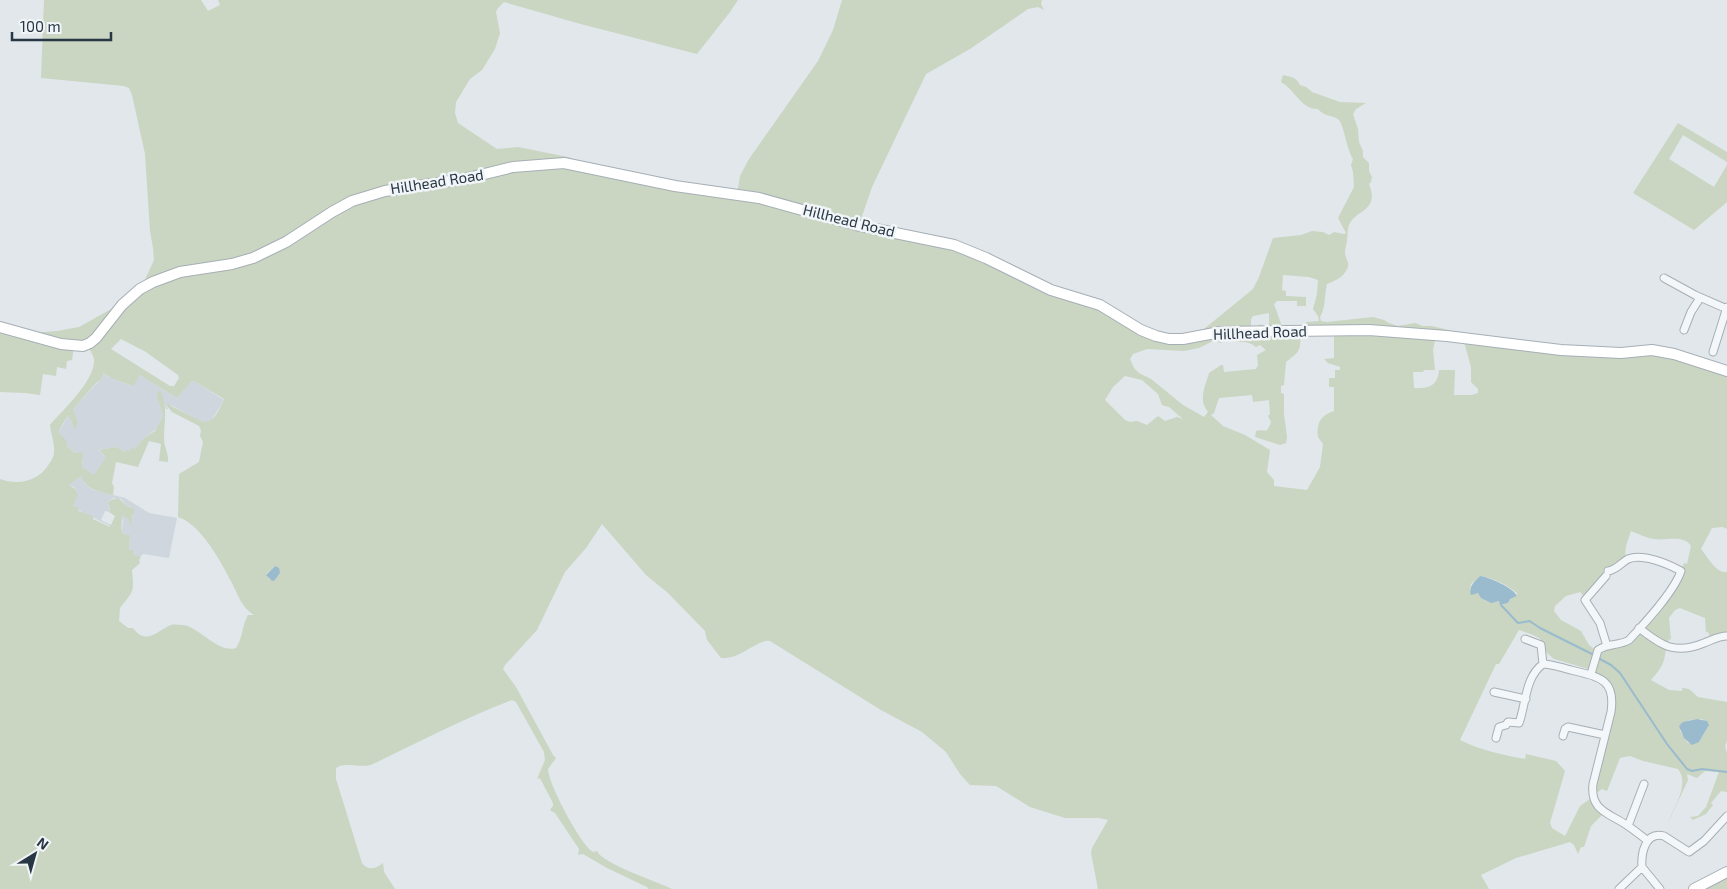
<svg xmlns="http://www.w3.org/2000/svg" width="1727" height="889" font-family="'Exo 2',sans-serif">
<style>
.built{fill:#cfd6dd}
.green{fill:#cad5c2;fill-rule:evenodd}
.water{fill:#9abbcd}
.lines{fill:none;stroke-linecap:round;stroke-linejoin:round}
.stream{stroke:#9abbcd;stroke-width:2}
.street-casing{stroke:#a6afb6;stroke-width:9}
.secondary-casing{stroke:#a6afb6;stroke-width:12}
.street{stroke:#f4f7f9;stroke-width:7}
.secondary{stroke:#fff;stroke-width:10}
.labels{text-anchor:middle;stroke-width:5;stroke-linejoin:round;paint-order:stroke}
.street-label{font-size:15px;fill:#283744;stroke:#f1f5f8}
</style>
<rect width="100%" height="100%" fill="#e1e7eb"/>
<path class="built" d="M102,373L113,379L132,386L140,375L177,398L191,382L194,381L224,400L211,421L204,423L169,404L167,406L168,409H166L161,392L156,393L163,416L156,429L144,438L135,449L125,452L116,447L98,450L106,457L94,476L82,467L83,459L66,445L58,432L63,425L68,415L75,429L73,409L98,382L101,380Z
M81,476L85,484L93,490L125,498L149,513L177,518L169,558L143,554L139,558L134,555L133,551H129L130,535L123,534L122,531L123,520L120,513L128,519L130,524L132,514H135L131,507L127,506L121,499L114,498L110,500L108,504L110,511L109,512L105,511L101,520L109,524L112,527L78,510L73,506L77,492L74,487L69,485Z"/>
<path class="green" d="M44,0H201L208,11L220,5L218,0H738L730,12L697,54L577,23L504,2L498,8L496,12L500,33L495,49L482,70L470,79L456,102L455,113L458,123L497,149L518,147L568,157L584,163L737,194L740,176L749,159L818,61L833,30L842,0H1042L1041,4L1044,10L1038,7L1028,9L970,49L926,74L872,187L859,225L947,244L1088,301L1148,333L1193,338L1253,289L1259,277L1273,238L1301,235L1312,231L1323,232L1329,235L1334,232L1344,234L1346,233L1338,218L1354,187L1353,172L1351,165L1353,159C1347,150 1344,126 1339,120C1334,115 1324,117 1318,109C1302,110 1294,89 1281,82L1283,75C1291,77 1296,77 1300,85L1306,87L1312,92L1340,102L1366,103L1356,109L1353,114L1358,129L1359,142L1363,151V157L1369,163V171L1372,177L1371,182L1369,184C1380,211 1356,209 1349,225C1347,231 1348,234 1347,240C1347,244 1345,247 1345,251C1344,258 1351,262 1347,269C1343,278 1334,281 1327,284C1324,296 1326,307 1320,317L1321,321L1327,322L1373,317L1384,320L1389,323L1398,326L1415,323L1423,326H1432L1501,343L1642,350L1727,371V529L1723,527L1712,528L1701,549C1708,557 1716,574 1727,572V636L1711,640L1708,632H1706L1705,618L1680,608L1675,610L1669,618L1671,640L1669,639C1667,645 1666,649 1665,655C1664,665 1657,673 1651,680L1669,690L1682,691V688L1689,689L1698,697L1727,702V741L1725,746L1727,753V792L1721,791L1711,803L1713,805L1706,814L1693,820L1690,817L1698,816L1706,807L1719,772L1705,771L1697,778L1687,774L1688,780L1668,823C1674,807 1690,784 1678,769L1643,761L1630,756L1620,758L1607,791L1602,789L1598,792L1593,791L1612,694L1592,670L1554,659L1547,653L1543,642L1539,638L1531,634L1519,630L1499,664H1496L1460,740C1480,750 1502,755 1525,759L1526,754L1556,761L1565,771L1550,823L1552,828L1565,836L1580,806L1594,796L1604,813L1591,826L1584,847H1581L1578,854L1574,845L1570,842L1516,858L1481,875L1489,889H1098L1091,853L1092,848L1108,820L1099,818H1065L1030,807L996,786L970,785L960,774L946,752L922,732L881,710L770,641C757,639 740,660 721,658L707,640L705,631L668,593L646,575L602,524L586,548L565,572L537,630L505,665L503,669L516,687L553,755L556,758L548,769C548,783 580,844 593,852L597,851C601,863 658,882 672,889H648L647,887L607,868L583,854L578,855L579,849L555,813L550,810L553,806V803L541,780L539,778L537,779L545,760L544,752L516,702L512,700C464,718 419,742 373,764C362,769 345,761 336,768V779L362,863C368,871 376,869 383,863L384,872L395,889H0V479C18,486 39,481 49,464C51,461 54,457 54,453C55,444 51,434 50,425C63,410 96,380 94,359C93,354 89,349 87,345L143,284L154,260L153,248L150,231L145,154L132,95L129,88L124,86L41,78ZM1283,275L1309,277L1318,280L1317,294L1313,309L1318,316L1319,321L1306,322V331H1334V358L1324,359L1328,363L1340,367V370H1335V378H1329V387H1334V411C1321,415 1316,423 1318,437L1323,444L1320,467L1307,490L1274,486V480L1267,472L1270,450L1245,435L1223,426L1211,415L1214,413L1219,398L1252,395L1253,402L1269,400L1270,414L1268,416L1271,422C1266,436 1266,428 1256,431L1255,437L1280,445L1286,443L1287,437L1284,414V394L1281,393V386L1284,385L1286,362C1300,351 1301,351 1300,332H1284L1274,304L1277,301H1297V306H1306V297L1286,296V291L1282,290ZM1269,313V327H1264L1260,324L1258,327H1251V319L1253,316ZM1436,335L1463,338L1471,367V382L1478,389V393L1472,395H1454L1455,370H1439C1438,386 1428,389 1414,388L1413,372H1423L1424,370H1435L1433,350ZM121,339L146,352L178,375L179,378L174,386H170L111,349ZM1225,340C1236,343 1247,339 1256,347L1260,345L1266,350L1257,355L1258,365L1256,369L1224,372L1223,365H1221L1209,373C1205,387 1198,400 1208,412L1204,417L1183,405L1151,379L1139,373L1134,368L1130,359L1133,354L1147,349L1184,351L1199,348L1213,341L1221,343ZM103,373L113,379L133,386L140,375L177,398L191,382L194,381L224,399L223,402C218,411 214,423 203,422L171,406L169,403L167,406L172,412L199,426L201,430L200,436L203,442L199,462L179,474L178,517C201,524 221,562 232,583C238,595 242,608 254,615H248C242,625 243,638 236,648C219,654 199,627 183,625C179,625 174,624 171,625C157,631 146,646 133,628H128L119,621L120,608C134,590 134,593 132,570L140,563L139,560L141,557L134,555L133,550H129L130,535L123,534C119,527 124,521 121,514L128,519L131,526L132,514H135L133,508L127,506L118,498L111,500L108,503L110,510L109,512L115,516L111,525L109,524L110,527L93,519V516L78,511L79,508L73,506L78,494L75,489L69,485L81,476C86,490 100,492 113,495L114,487L112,483L116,462L138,467L149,441L161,444L159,461L168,462C169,454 164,447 164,439C164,422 168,408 161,391L156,393L163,416L155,431L144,438L135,449L133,447L129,451L127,450L125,452L116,447L99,450L106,457L94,475L82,467L83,452L75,453L66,445L67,441L58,432L68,415L75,429C81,422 74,417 73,409L97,382L101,380ZM1125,376L1142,380L1158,394L1162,405L1169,407L1183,419L1177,417L1165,421L1158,416L1147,425L1137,421L1130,422L1125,420L1105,400L1113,387ZM1631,531C1639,534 1646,538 1654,539C1665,541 1684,534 1691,546L1687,564L1684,563L1679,578L1624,643L1597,651L1589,645L1581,631L1561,620L1554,611L1555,606L1566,596L1580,592L1584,596L1603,574L1604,569H1611L1625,556L1626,546ZM275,566L280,573L275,580H270L266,574ZM1480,576C1492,577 1507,585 1517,593V596L1510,599L1508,603L1501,605L1499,601C1492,603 1483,602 1480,594L1470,591L1471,584ZM1701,719L1704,720L1708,727L1699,742L1688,743L1680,731L1689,720Z
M1678,123L1727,152V162L1683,135L1669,159L1714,187L1727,165V202L1694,230L1633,193Z
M122,303L82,345L32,333L57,331L79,327Z
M0,328L74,346L72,360L67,361L66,369L57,367L56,376L43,374L40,395L25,393L0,392Z
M1727,872V889H1694Z"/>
<path class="water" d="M275,566L279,568L280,573L275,580L272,581L266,575Z
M1480,576C1489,577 1514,588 1517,596L1510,599L1508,603L1500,605L1499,601L1491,603L1481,598L1478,593L1471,595C1468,587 1475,581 1480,576Z
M1697,719L1707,721L1709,725L1699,742L1692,745L1684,738L1679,726L1683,722Z"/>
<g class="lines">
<path class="stream" d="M1501,605L1518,623L1530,621
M1531,622L1540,628L1594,655
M1598,658L1611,665L1620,673L1667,744L1687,769L1692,771L1702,769L1727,772"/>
<defs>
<path id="street" d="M1664,278L1695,295L1727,309
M1684,330L1691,312L1700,298
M1713,352L1727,307
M1606,576L1585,600L1600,623L1607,646
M1639,628C1662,646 1675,655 1704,643C1712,640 1719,636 1727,636
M1525,639L1541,645L1543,664
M1591,674L1598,650C1608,643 1619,646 1629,640C1645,623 1674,592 1681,571C1668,564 1643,553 1628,559C1621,563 1616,570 1608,571
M1494,692L1526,699
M1563,736L1565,729L1568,727L1605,735
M1496,738L1499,727L1506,725L1508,722L1519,723C1526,704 1525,677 1543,664C1552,664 1562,668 1571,670C1598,677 1616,678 1611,712L1593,784C1590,810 1608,813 1625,824C1633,829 1640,835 1648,841
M1628,826L1644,784
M1642,867L1660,889
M1619,889L1642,867C1641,854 1645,831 1664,836L1689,852L1704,841L1727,816"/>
<path id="secondary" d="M0,327L61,344L83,346L90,343L96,338L122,305L140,289L153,282L180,272L232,264L253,258L286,242L332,212L352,201L385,191L464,179L513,167L564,163L675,186L759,198L856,225L954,245L986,258L1051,290L1100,305L1141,330L1156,336L1169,339H1183L1220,332L1369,330L1447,336L1561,350L1621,353L1652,350L1674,354L1727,371
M1694,889L1727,872"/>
</defs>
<use href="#street" class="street-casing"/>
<use href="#secondary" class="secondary-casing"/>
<use href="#street" class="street"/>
<use href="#secondary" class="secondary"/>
</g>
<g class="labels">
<g class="street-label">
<text transform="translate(437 182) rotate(-9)" y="5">Hillhead Road</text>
<text transform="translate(849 221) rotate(14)" y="5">Hillhead Road</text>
<text transform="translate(1260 333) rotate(-2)" y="5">Hillhead Road</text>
</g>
</g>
<g transform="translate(35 854) rotate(37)" stroke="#f1f5f8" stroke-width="4" paint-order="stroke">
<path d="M0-4L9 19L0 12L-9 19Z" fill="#283744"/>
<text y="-8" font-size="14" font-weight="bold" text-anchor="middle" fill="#283744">N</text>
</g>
<path d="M12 32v8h99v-8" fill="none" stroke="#283744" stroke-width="2.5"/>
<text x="20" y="32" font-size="15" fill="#283744" stroke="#f1f5f8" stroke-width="4" paint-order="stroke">100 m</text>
</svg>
